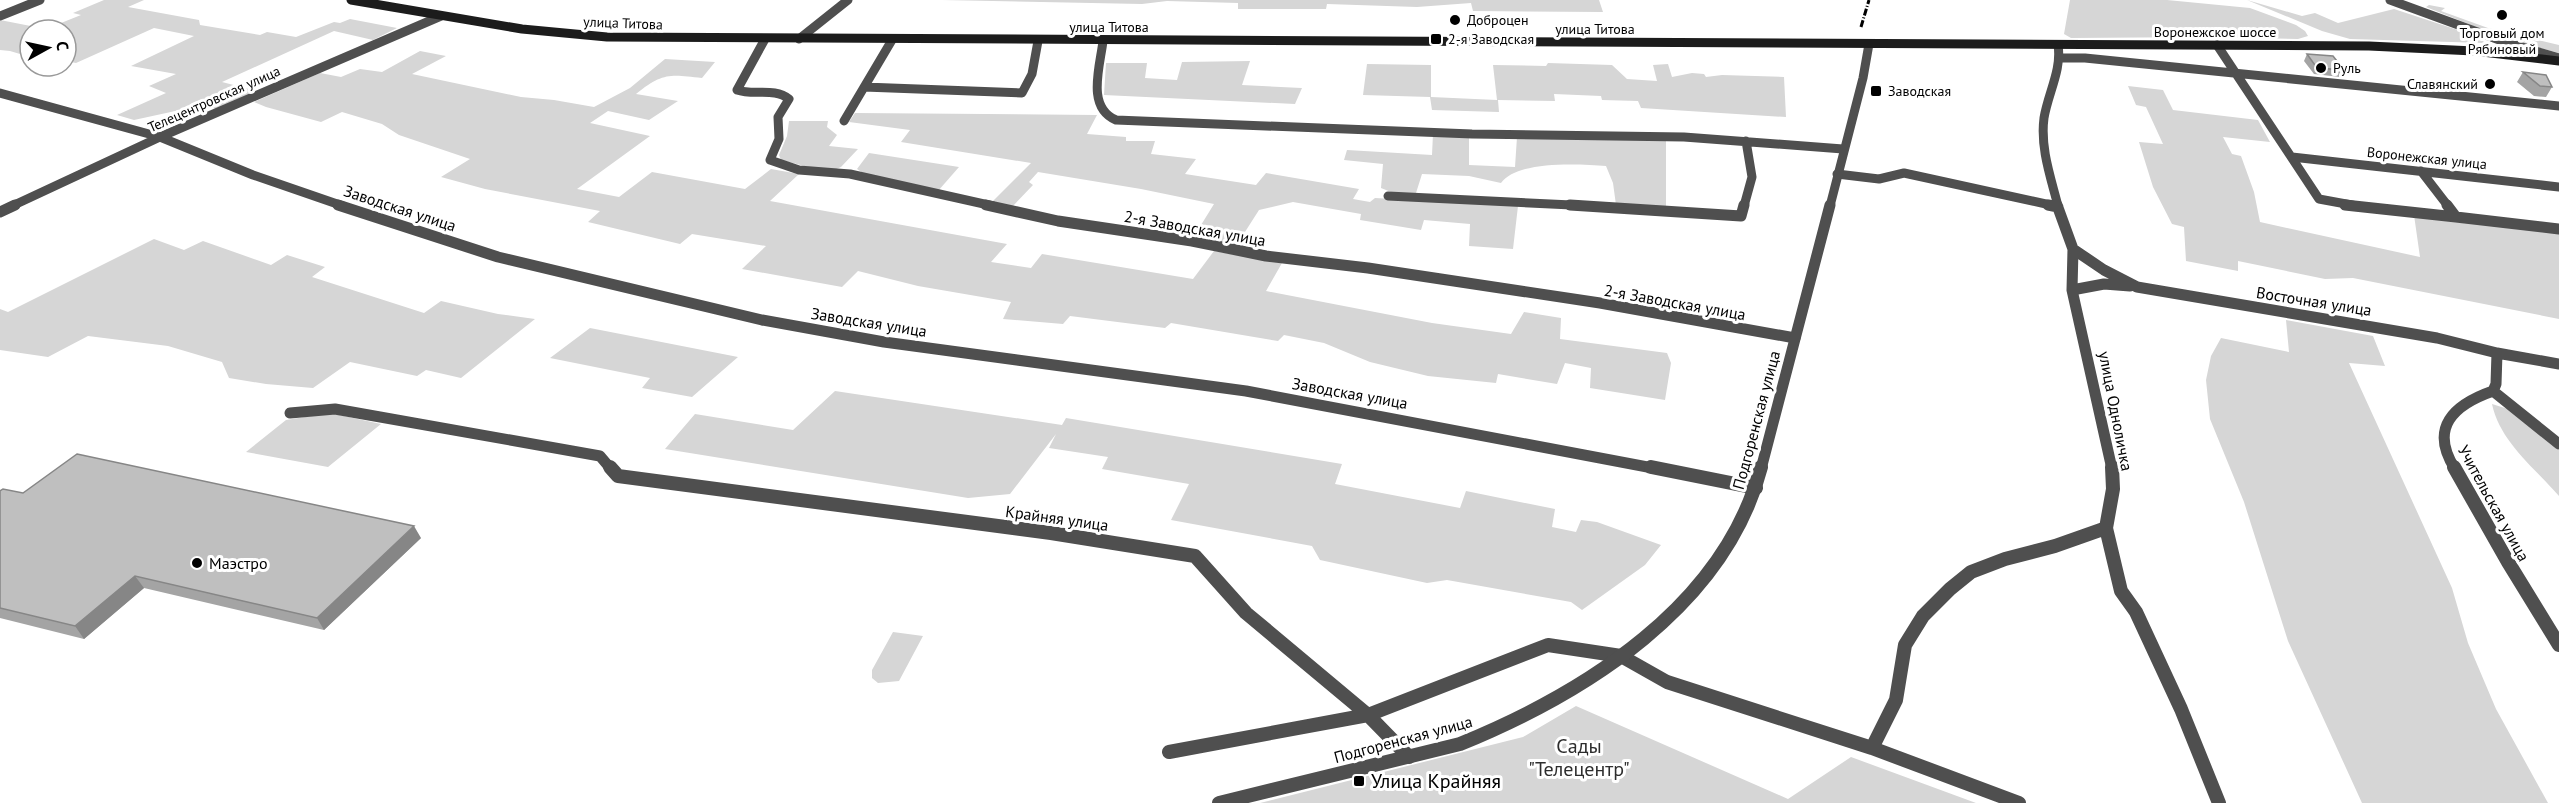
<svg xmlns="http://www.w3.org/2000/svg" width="2559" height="803" font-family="'PT Sans',sans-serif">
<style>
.green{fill:#d6d6d6}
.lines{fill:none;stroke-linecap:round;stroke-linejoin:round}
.minor-far2{stroke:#4f4f4f;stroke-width:9}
.minor-far1{stroke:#4f4f4f;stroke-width:11}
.minor{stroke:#4f4f4f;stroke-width:14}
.tertiary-far2{stroke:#4f4f4f;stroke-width:9}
.tertiary-far1{stroke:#4f4f4f;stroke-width:11}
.tertiary{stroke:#4f4f4f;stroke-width:14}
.secondary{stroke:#1c1c1c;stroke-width:9}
.rail{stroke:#000;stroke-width:3;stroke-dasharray:7 2 1 2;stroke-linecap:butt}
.wall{fill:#a4a4a4}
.shaded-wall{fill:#868686}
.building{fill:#bfbfbf;stroke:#868686;stroke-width:1.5}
.poi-dot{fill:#000;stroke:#fff;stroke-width:2}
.labels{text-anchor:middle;stroke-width:6;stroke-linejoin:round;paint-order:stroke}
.far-poi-label{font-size:14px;fill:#000;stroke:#fff;text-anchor:start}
.far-street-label{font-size:14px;fill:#000;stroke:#fff}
.street-label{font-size:16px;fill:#000;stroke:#fff}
.poi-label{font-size:16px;fill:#000;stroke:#fff;text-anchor:start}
.near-park-label{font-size:20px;fill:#2d2d2d;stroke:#fff}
.near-poi-label{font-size:20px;fill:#000;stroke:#fff;text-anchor:start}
</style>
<rect width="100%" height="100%" fill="#fff"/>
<path class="green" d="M104,0H144L128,7L199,20L200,25L260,35L267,32L296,37L334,22L340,23L350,19L397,28L373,40L334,31L222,82L257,91L216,109L203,105L134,120L117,115L166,93L149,86L176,74L131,66L194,36L154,28L76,63L66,61V30H30V57L10,51L0,50V20L46,29L81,15L73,13Z
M942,0H1599L1603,12L1473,11L1471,3L1417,7L1327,4L1326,9H1238V3L1167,1L1142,4Z
M2070,0H2167L2250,8L2296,25L2305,31L2308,36L2298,39L2209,37L2071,38L2064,34Z
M2247,0L2302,16L2315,13L2338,23L2394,9L2479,37L2485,43L2350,39L2322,31Z
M2429,5L2445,8L2441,11L2488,28L2559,45V53L2506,39L2426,7Z
M420,51L446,56L412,74L521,97L554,100L594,107L630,88L665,59L715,62L702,78C669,74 662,73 636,94L678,101L649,120L608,111L590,123L650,136L577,189L619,197L652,172L745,189L771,169L799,174L770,201L1007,244L991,262L1031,268L1042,254L1193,279L1214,251L1282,263L1266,291L1432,323L1511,334L1524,312L1561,318L1560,339L1667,353L1671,363L1665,400L1590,388L1591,368L1565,363L1557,384L1498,374L1496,383L1428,376L1370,362L1324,343L1284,335L1278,341L1171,323L1165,328L1070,316L1063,324L1003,319L1011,302L918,286L858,271L842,287L742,269L766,246L692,234L680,244L588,222L600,211L485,189L441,177L470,159L399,135L382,124L342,112L321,122L266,107L254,102L320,73L341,77L360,69L382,72Z
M1250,61L1242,85L1302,88L1295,104L1104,95L1106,63H1147L1145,78L1177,80L1182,62Z
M1548,63L1612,65L1627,79L1657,81L1653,65L1668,64L1672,77L1692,73L1704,74L1706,77L1722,75L1784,77L1786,117L1641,108L1638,101L1602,100L1601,96L1554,94L1555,101L1498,100L1499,112L1432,110L1430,97L1363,95L1367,64L1431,65V97L1497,100L1493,65L1546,66Z
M2128,86L2163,90L2173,110L2258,120L2270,142L2223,137L2232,154L2241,156L2254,192L2260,222L2420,257L2414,215L2559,234V319L2353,278L2325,279L2238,261V271L2186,261L2184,227L2172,224L2153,187L2139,142L2163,144L2146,107L2136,105Z
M855,113L1097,115L1087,134L1126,137V141H1155L1151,154L1196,159L1185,174L1256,185L1266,173L1359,189L1353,199L1370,202L1375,198L1518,206L1513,249L1469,246L1470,224L1424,220L1421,230L1360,220L1361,214L1293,202L1259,210L1236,246L1193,238L1214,204L1141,189L1038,172L1029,182L1033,185L1013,206L992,202L1031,163L901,142L910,130L849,122Z
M789,121H828L827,127L837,135L829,146L858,149L841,167L834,170L824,171L781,160L779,155L787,136Z
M1433,134L1469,136V165L1515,167L1517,137L1666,140V208L1616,205L1613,183L1606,166C1579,164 1518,160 1501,183L1469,176L1422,174L1416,193L1396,194L1381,188L1383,164L1344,160L1347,150L1432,155Z
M869,153L959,167L938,191L863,173L857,169Z
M154,239L184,250L203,241L271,265L287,255L325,267L312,277L424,313L441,301L498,314L535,319L461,378L426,370L417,376L350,362L313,388L266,384L229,378L222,362L168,346L88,336L48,357L0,350V309L8,312Z
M2286,320L2373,336L2385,366L2349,363L2452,588L2468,643L2496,709L2548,803H2362L2288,641L2244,502L2210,419L2206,380L2211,356L2221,338L2289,352Z
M590,328L738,357L692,397L642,388L650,378L550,358Z
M835,391L1062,425L1066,418L1342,464L1335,484L1460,508L1466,491L1555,509L1552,527L1576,532L1581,520L1597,522L1661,545L1645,565L1582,610L1571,602L1447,580L1427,583L1320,560L1312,546L1171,520L1189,484L1102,469L1108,457L1049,448L1056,434L1010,494L968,498L665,449L695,414L793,430Z
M2492,404L2508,409L2559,450V496C2535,468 2500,442 2492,404Z
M330,413L381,424L328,467L246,452L286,420Z
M893,632L923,636L899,681L878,683L872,678V670Z
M1576,706L1788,799L1851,757L1976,803H1260L1523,737Z"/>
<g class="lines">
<path class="minor-far2" d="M2390,0L2502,41L2559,58
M0,16L40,0
M765,39L737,90C754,96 774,87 789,99L778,117L779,139L770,160L799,170L850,174L993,206
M799,39L848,0
M1103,41C1100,67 1086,107 1116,120L1472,134L1684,137L1843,149
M2217,45L2319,199L2357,206
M2060,58H2085L2559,106
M864,87L1022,93L1032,74L1038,41
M0,93L160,137L253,175L343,206
M844,121L892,40
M2292,157L2559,187
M2421,171L2448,206
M1837,174L1879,179L1904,173L2055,206
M1388,196L1593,206
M12,206L160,137L441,16
M1744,206L1752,177L1746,141
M2058,206C2051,178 2040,148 2044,118C2048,93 2062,70 2058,45"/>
<path class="minor-far1" d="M338,205L498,257L762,320L884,342L1246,391L1658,469
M986,205L1058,221L1192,241L1266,256L1368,268L1600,303L1795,338
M1570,205L1741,216L1744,205
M2048,205L2058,207
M2057,205L2073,249L2072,290L2112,469
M2345,205L2456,217
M2447,205L2456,217L2559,229
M0,212L15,205
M2073,249L2104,270L2137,287L2437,338L2497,353L2559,364
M2072,290L2104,284L2130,286
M2493,391L2559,444
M290,413L335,409L600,456L611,469
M2455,469C2429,428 2453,405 2493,391L2496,384L2497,353"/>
<path class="minor" d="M610,467L618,476L1051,533L1195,556L1246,613L1368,715L1409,757
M1651,467L1756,488
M2112,467L2113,489L2106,528L2121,591L2136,612L2181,709L2219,803
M2454,467L2508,562L2559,645
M1872,748L1896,700L1905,645L1923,616L1950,589L1971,572L2005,559L2055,546L2106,528
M1169,752L1368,715L1548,645L1621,656L1667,682L1872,748L2019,803"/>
<path class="tertiary-far2" d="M1830,206L1863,78L1869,44"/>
<path class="tertiary-far1" d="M1761,469L1830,205"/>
<path class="tertiary" d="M1219,803L1460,744C1585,693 1725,606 1761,467"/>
<path class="secondary" d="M351,0L522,29L607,37L2369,46L2474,51L2559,61"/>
<path class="rail" d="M1861,27L1869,0"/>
</g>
<path class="wall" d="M2307,54L2344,70L2340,77L2314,74L2304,61Z
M2523,72L2552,87L2546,97L2534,96L2517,82Z
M0,491L23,493L421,538L324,630L144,588L84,639L0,618Z"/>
<path class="shaded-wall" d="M414,526L421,538L324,630L317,618Z
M135,576L144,588L84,639L75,626Z"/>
<path class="building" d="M2307,54L2333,56L2344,70L2317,68Z
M2523,72L2546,75L2552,87L2540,86Z
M77,454L414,526L317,618L135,576L75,626L0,608V491L3,489L23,493Z"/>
<g class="poi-dot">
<circle cx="2502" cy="15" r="6"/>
<circle cx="1455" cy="20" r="6"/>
<rect x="1430" y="33" width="12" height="12" rx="3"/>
<circle cx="2321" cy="68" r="6"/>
<circle cx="2490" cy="84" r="6"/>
<rect x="1870" y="85" width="12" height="12" rx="3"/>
<circle cx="197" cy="563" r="6"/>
<rect x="1353" y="775" width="12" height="12" rx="3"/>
</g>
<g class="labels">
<g class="far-poi-label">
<text x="1467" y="25">Доброцен</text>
<text x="2502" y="38" text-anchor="middle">Торговый дом<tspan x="2502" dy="16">Рябиновый</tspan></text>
<text x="1448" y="44">2-я Заводская</text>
<text x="2333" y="73">Руль</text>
<text x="2478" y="89" text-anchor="end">Славянский</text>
<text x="1888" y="96">Заводская</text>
</g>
<g class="far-street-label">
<text transform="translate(623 23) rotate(2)" y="5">улица Титова</text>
<text x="1109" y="32">улица Титова</text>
<text x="1595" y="34">улица Титова</text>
<text x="2215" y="37">Воронежское шоссе</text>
<text transform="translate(214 99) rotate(-24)" y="5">Телецентровская улица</text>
<text transform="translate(2427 158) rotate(6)" y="5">Воронежская улица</text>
</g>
<g class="street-label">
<text transform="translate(400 208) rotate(18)" y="6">Заводская улица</text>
<text transform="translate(1195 228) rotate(10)" y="6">2-я Заводская улица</text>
<text transform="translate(2314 301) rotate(9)" y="6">Восточная улица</text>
<text transform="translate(1675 302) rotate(10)" y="6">2-я Заводская улица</text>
<text transform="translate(869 322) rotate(9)" y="6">Заводская улица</text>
<text transform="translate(1350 393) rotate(10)" y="6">Заводская улица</text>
<text transform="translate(2116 411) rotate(79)" y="6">улица Одноличка</text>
<text transform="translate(1756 420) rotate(-75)" y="6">Подгоренская улица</text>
<text transform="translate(2494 503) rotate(61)" y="6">Учительская улица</text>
<text transform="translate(1057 518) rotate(8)" y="6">Крайняя улица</text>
<text transform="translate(1403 739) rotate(-15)" y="6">Подгоренская улица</text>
</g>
<g class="poi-label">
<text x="209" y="569">Маэстро</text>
</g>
<g class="near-park-label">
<text x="1579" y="753">Сады<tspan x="1579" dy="23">"Телецентр"</tspan></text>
</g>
<g class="near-poi-label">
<text x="1371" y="788">Улица Крайняя</text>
</g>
</g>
<g transform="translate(48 48) rotate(82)"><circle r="28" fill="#ffffff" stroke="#999999" stroke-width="1.5"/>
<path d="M0-4.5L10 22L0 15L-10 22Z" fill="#000000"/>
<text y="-9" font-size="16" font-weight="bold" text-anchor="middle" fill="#000000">С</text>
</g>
</svg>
